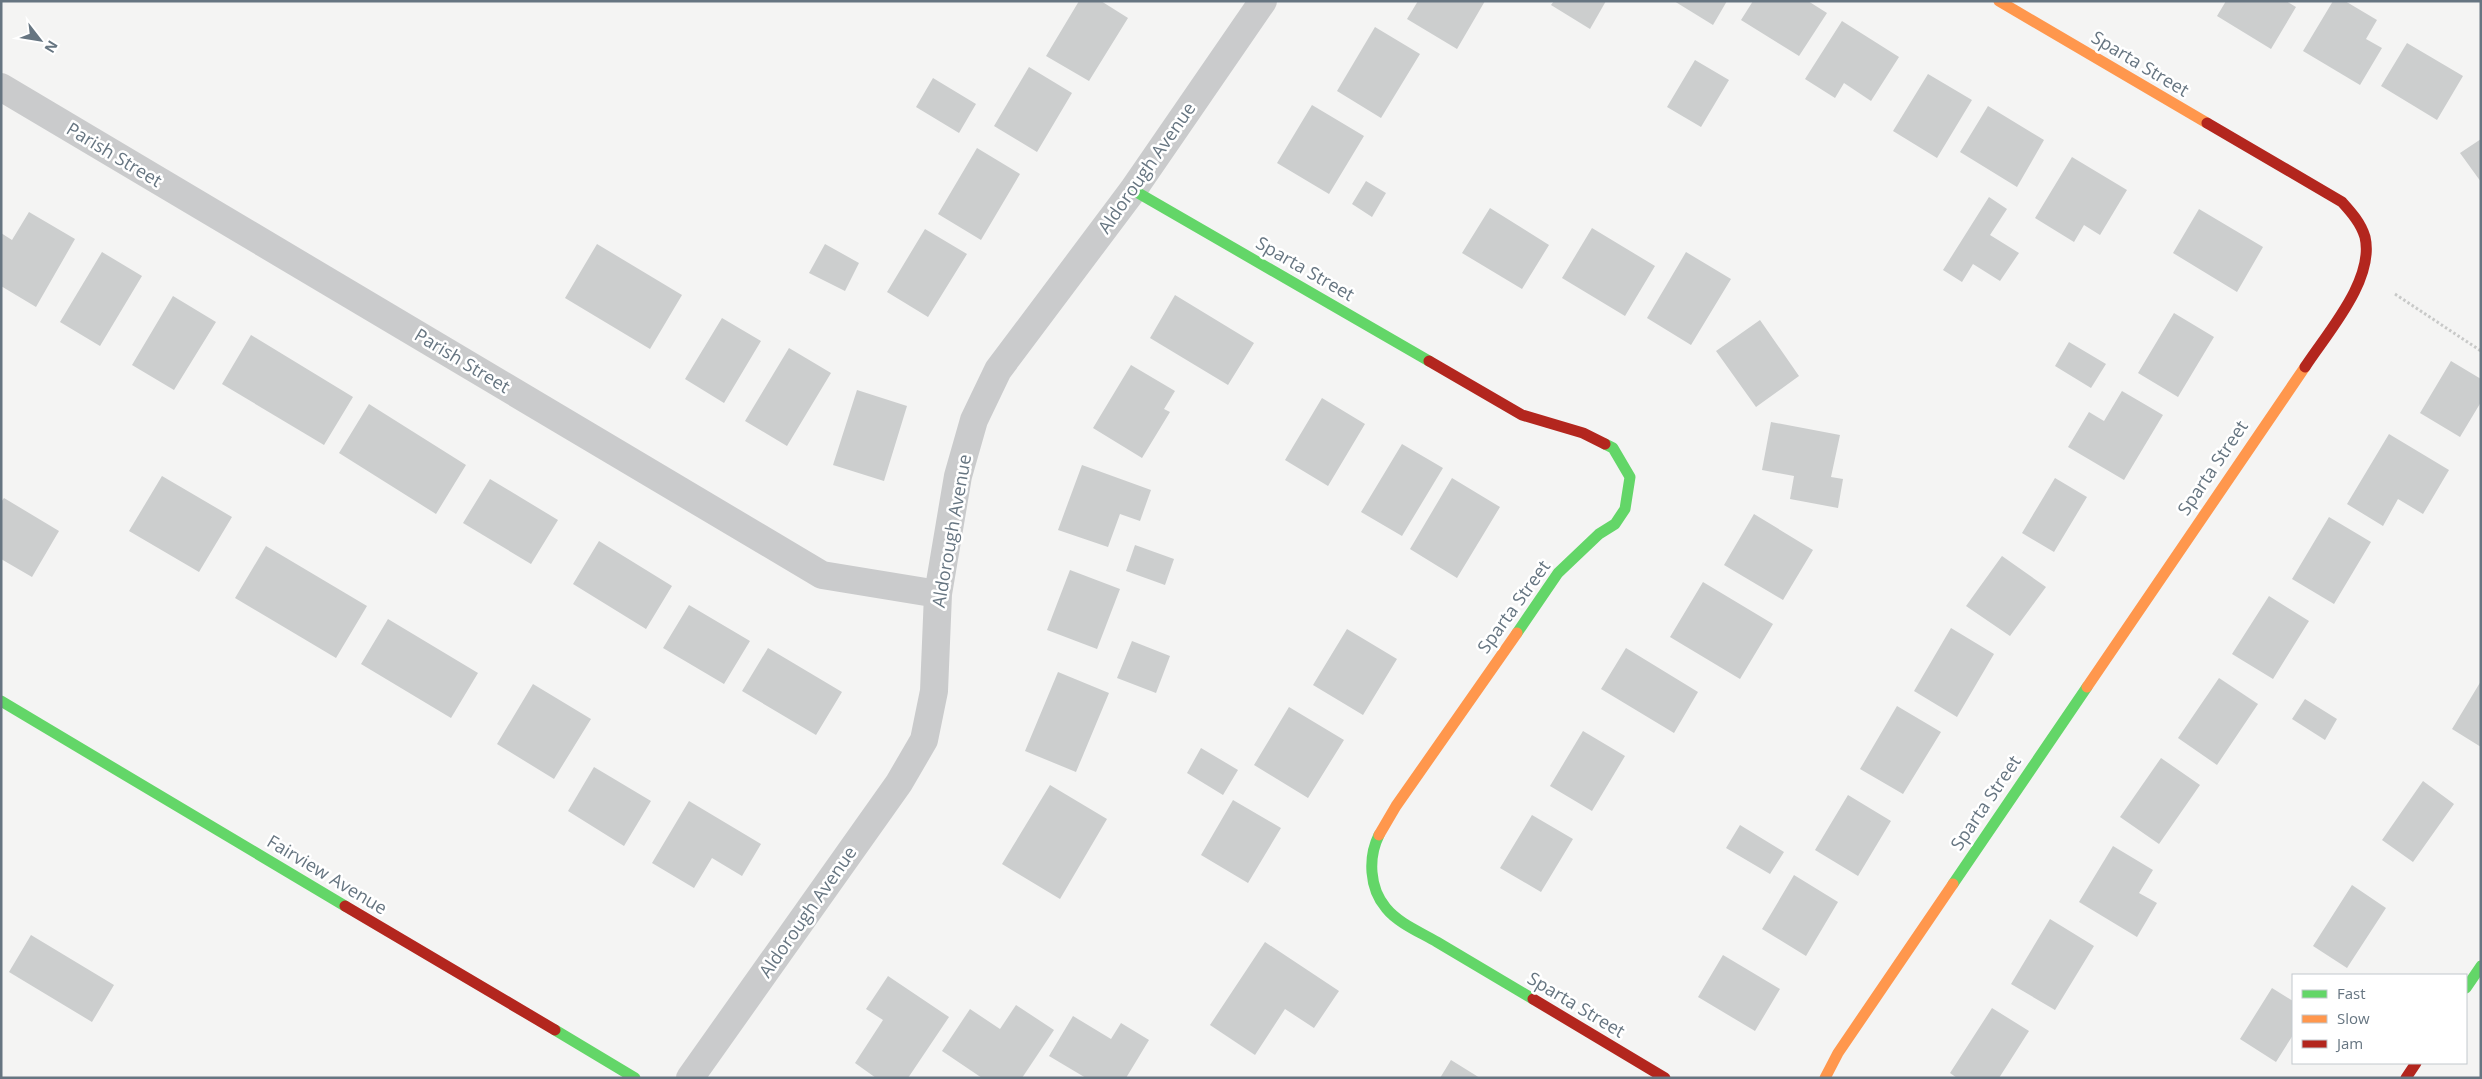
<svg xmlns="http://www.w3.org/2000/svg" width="2482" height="1079" font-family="'Open Sans',sans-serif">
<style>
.building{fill:#cccece}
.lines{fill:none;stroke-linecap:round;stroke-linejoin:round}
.path{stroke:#c8c9c8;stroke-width:3;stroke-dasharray:2.5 2.5;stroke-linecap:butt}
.street{stroke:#cacbcc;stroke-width:28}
.fast{stroke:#63d668;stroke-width:11}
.slow{stroke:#ff974d;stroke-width:11}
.jam{stroke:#b3261e;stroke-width:11}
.labels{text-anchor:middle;stroke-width:5;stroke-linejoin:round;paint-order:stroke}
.street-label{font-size:18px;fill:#667581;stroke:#fff}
</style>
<rect width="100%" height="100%" fill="#f4f4f3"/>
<path class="building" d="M1079,1H1101L1128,18L1089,81L1046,56Z
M1418,1H1485L1457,49L1407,19Z
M1554,1H1606L1590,29L1551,5Z
M1674,1H1727L1713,25Z
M1753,1H1808L1827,13L1799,56L1741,20Z
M2226,1H2286L2296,7L2271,49L2217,16Z
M2333,1H2345L2377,20L2366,39L2382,48L2360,85L2303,51Z
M1842,21L1899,57L1871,101L1844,83L1835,98L1805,79Z
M1375,27L1420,54L1381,118L1337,91Z
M2407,43L2463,76L2437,120L2381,86Z
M1695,60L1729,80L1701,127L1667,107Z
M1029,67L1072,93L1037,152L994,126Z
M1928,74L1972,100L1937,158L1893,131Z
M933,78L976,104L959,133L916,107Z
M1312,105L1364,136L1329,194L1277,163Z
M1988,106L2044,140L2017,187L1960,152Z
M2481,139V182L2460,153Z
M977,148L1020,174L981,240L938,214Z
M2072,157L2127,190L2100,235L2084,225L2074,242L2035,218Z
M1366,181L1386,193L1372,217L1352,204Z
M1989,197L2007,209L1990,235L2019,253L2000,281L1973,264L1962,282L1943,270Z
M1490,208L1549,245L1522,289L1462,253Z
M2199,209L2263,247L2237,292L2173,253Z
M29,212L75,239L36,307L1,286V233L12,240Z
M1592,228L1655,266L1625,316L1562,278Z
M925,229L967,254L928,317L887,292Z
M597,244L682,295L650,349L565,298Z
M825,244L859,263L845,291L809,273Z
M102,252L142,276L100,346L60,322Z
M1686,252L1731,279L1691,345L1647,318Z
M1175,295L1254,343L1228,385L1150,338Z
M173,296L216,322L174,390L132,365Z
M2174,313L2214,337L2178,397L2138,373Z
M722,318L761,341L724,403L685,379Z
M1760,320L1799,376L1756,407L1716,351Z
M251,335L353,397L324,445L222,384Z
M2069,342L2106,364L2091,388L2055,366Z
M789,348L831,373L787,446L745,421Z
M2451,361L2481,379V402L2460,437L2420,413Z
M1131,365L1175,391L1164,409L1170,412L1142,458L1093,428Z
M857,390L907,406L884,481L833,465Z
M2122,391L2163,415L2124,480L2068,447L2089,412L2104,421Z
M1322,398L1365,424L1328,486L1285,460Z
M369,404L466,465L436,514L339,453Z
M1771,422L1840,435L1831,477L1843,479L1838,508L1790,499L1794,476L1762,470Z
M2389,434L2449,470L2423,514L2398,499L2383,526L2347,504Z
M1402,444L1443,468L1402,536L1361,512Z
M1082,465L1151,490L1140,521L1120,514L1108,547L1058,530Z
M162,476L232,517L199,572L129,531Z
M1452,478L1500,507L1457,578L1410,549Z
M2055,478L2087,497L2054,552L2022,533Z
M490,479L558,520L531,564L463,523Z
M4,498L59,531L32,577L1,559V502Z
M1754,514L1813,550L1783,600L1724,565Z
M2329,517L2371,542L2334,604L2292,579Z
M599,541L672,586L646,629L573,584Z
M1135,545L1174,559L1165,585L1126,571Z
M266,546L367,606L336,658L235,598Z
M2002,556L2046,587L2010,636L1966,606Z
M1070,570L1120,589L1097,649L1047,630Z
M1703,582L1773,624L1740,679L1670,637Z
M2269,596L2309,621L2273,679L2232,654Z
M689,605L750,641L724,684L663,648Z
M388,619L478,673L451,718L361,664Z
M1951,628L1994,654L1957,717L1914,691Z
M1347,629L1397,659L1363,715L1313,685Z
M1132,641L1170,656L1156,693L1117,678Z
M768,648L842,692L816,735L742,691Z
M1626,648L1698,692L1674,733L1601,689Z
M1058,672L1109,693L1076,772L1025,751Z
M2219,678L2258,704L2217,765L2178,738Z
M2481,681V747L2452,729Z
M533,684L591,719L554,779L497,744Z
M2305,699L2337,719L2325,740L2292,719Z
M1897,706L1941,732L1903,794L1860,769Z
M1289,707L1344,740L1308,798L1254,765Z
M1583,731L1625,756L1592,811L1550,786Z
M1201,748L1238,770L1223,795L1187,773Z
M2161,758L2200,785L2159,844L2120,817Z
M594,767L651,801L624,846L568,811Z
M2423,781L2454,804L2413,862L2382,840Z
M1050,785L1107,819L1060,899L1002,864Z
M1848,795L1891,821L1858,876L1815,850Z
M1233,800L1281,828L1248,883L1201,855Z
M689,801L761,844L742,876L712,858L694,888L652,863Z
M1532,815L1573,839L1541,892L1500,868Z
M1740,825L1784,852L1770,874L1726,848Z
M2113,846L2153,870L2139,893L2157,903L2137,937L2079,902Z
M1794,875L1838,902L1806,956L1762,929Z
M2352,885L2386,908L2347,968L2313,946Z
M2050,919L2094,946L2055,1010L2011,984Z
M31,935L114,985L92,1022L9,972Z
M1265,942L1339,991L1314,1028L1285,1009L1255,1055L1210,1025Z
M1723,955L1780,989L1755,1031L1698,997Z
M888,976L949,1017L908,1078H876L855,1063L883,1020L866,1009Z
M2272,988L2293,1001V1035L2276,1062L2240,1039Z
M1016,1005L1054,1030L1022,1078H982L942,1051L970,1009L1000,1029Z
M1992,1008L2029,1031L1999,1078H1957L1950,1073Z
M1073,1016L1111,1039L1121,1023L1149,1040L1126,1078H1086L1049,1056Z
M1451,1060L1480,1078H1440Z"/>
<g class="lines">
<path class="path" d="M2395,294L2481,351"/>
<path class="street" d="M1,87L822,575L938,594
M690,1078L899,783L924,740L934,691L938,594L958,476L974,420L998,370L1133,190L1263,1"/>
<path class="fast" d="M1133,190L1429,361
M1517,633L1558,573L1599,534L1615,524L1625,509L1630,477L1613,448L1605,444
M1,701L345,906
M1379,835C1368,857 1369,888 1386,908C1398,923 1420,932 1437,942C1469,961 1501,980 1533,999
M1953,884L2087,687
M2466,988L2481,966
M555,1030L635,1078"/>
<path class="slow" d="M1999,1L2207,123
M2087,687L2305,367
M1379,835L1396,806L1517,633
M1825,1078L1838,1053L1953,884"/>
<path class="jam" d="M2207,123L2342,202C2351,212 2361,223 2365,237C2375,280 2327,333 2305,367
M1429,361L1522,415L1583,433L1605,444
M345,906L555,1030
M1533,999L1665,1078
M2406,1078L2416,1063"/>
</g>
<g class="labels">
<g class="street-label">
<text transform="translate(2140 64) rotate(31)" y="6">Sparta Street</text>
<text transform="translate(114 155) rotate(31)" y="6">Parish Street</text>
<text transform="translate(1147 168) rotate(-55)" y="6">Aldorough Avenue</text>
<text transform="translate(1305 269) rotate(30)" y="6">Sparta Street</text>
<text transform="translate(462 361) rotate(31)" y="6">Parish Street</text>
<text transform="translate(2213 468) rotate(-56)" y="6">Sparta Street</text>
<text transform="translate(952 531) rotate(-80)" y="6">Aldorough Avenue</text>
<text transform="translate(1514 607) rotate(-54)" y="6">Sparta Street</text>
<text transform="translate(1986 803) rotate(-56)" y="6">Sparta Street</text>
<text transform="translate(327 875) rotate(31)" y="6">Fairview Avenue</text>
<text transform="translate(808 912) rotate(-55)" y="6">Aldorough Avenue</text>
<text transform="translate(1576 1005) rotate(31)" y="6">Sparta Street</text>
</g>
</g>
<rect width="2482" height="1079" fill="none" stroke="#667581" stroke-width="5"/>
<rect x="2292" y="974" width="175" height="90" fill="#ffffff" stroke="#c2c8cd"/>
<rect x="2302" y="990" width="25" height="8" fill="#63d668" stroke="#c2c8cd"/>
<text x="2337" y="999" font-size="15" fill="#667581">Fast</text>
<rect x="2302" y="1015" width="25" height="8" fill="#ff974d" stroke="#c2c8cd"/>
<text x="2337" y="1024" font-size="15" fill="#667581">Slow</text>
<rect x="2302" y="1040" width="25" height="8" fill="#b3261e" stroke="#c2c8cd"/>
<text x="2337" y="1049" font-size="15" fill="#667581">Jam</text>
<g transform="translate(40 40) rotate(121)" stroke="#ffffff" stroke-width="4" paint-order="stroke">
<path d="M0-4L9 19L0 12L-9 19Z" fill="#667581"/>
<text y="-8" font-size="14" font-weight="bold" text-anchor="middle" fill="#667581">N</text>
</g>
</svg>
